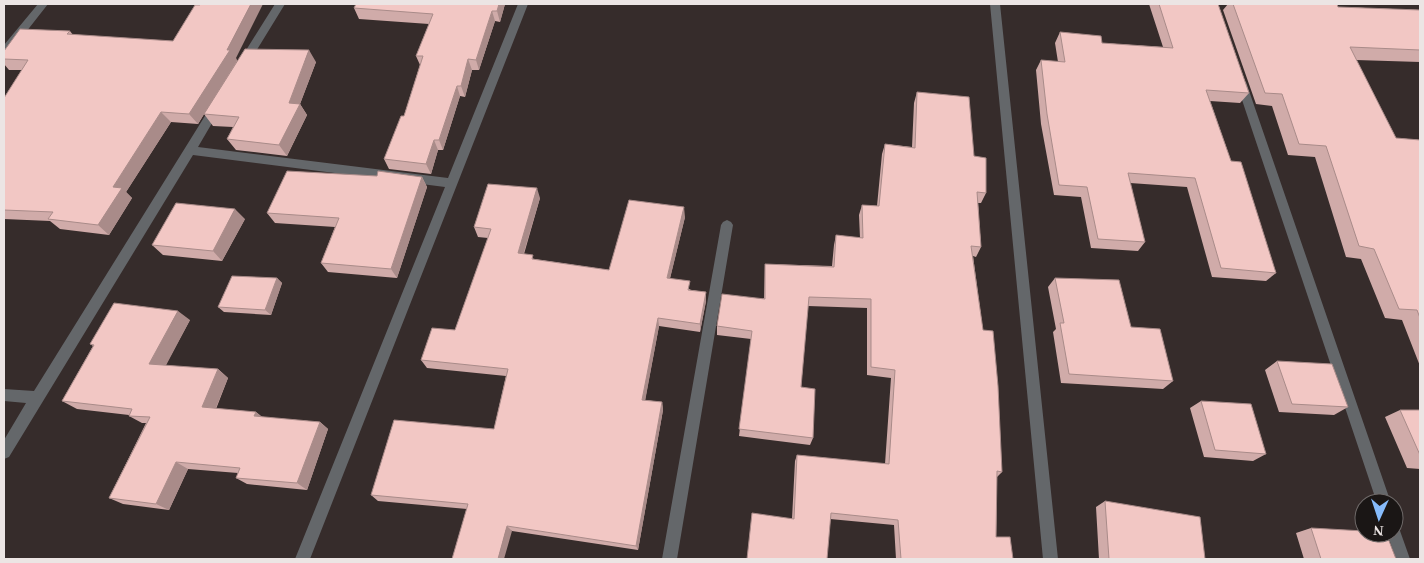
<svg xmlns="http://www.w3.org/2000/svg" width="1424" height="563" font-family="Georgia,serif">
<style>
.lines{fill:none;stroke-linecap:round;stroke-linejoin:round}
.minor{fill:#64676a;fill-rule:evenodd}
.wall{fill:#d0aba9}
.shaded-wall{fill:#a98b89}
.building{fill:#f2c7c4;stroke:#a98b89}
</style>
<rect width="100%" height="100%" fill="#362c2b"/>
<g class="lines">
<path class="minor" d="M38,4H48L8,55L4,56V45Z
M275,4H285L247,66H239L238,63Z
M518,4H528L310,559H295L445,187L193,155L9,457L4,459V440L26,403L4,401V389L34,391L213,103L217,102L222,106L198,147L448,178Z
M990,4H1000L1058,559H1043Z
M1241,78L1246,82L1391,503H1377L1236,82Z
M727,220L731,222L733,225L677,559H662L721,225L723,222Z
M1394,526L1399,528L1410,559H1396L1387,533H1394Z"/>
</g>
<path class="wall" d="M505,4L500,22L495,21L479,70H472L465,97L460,96L443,150H438L431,174L389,169L384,159L404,116L420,65L416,56L429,24L359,19L354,8Z
M1149,4H1218L1249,93L1240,103L1210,101L1231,161L1276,273L1266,281L1212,277L1187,187L1130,183L1145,242L1138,251L1091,248L1081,197L1054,195L1041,124L1036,70L1041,60L1058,62L1055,43L1060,32L1102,43L1163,47Z
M1228,4H1333L1338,7L1420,10V62L1356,60L1396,138L1420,140V366L1402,320L1385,318L1361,259L1346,257L1315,157L1288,155L1272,106L1256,104L1223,10Z
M70,31L73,35L236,58L237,61L316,62L300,104L307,115L287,156L236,150L227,139L233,127L213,126L204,114L198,124L171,122L126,192L132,198L109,235L60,229L50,221L4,219V98L22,70H9L4,64V51Z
M917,92L974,156L986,193L981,203H978L981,247L976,257L973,256L1002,472L997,477L996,537L1013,559H896L894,525L830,519H792L795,461L797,455L885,464L891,378L867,375V308L808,306L801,387L813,438L810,445L739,436L751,339L717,335V326L764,298L765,264L832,266L834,245L836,235L860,238L859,215L862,205L877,206L882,154L885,144L912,147L914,103Z
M377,176L422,177L427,187L397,278L328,272L321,263L335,227L275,223L267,213Z
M540,198L524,254L534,259L609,270L685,217L670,278L691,290L706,292V301L700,332L659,326L645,400L662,402L663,410L638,550L512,531L467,509L378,501L371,495L494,429L506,376L427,368L421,360L455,330L488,238L478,237L474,227Z
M245,219L222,261L163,255L152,245Z
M277,278L282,283L271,315L224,312L218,307Z
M1055,278L1131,327L1173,381L1163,389L1061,383L1053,332L1056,329L1048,287Z
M190,320L165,366L218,369L228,378L216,409L256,412L262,417L320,422L328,429L307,490L247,484L236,478L238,473L188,469L169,510L123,504L109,498L146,423H142L129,416V415L77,409L62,401L93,346L90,344Z
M1277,361L1348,407L1334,415L1279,412L1265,370Z
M1201,401L1266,454L1253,461L1204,457L1190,408Z
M1400,410H1420V469L1407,468L1385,417Z
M1105,501L1205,559H1099L1096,507Z
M1311,528L1396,559H1304L1296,533Z"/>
<path class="shaded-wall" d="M251,4H263L236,58L237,61L198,124L189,114L227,50Z
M499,4H505L500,22L497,11Z
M492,11L495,21L479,70L476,60Z
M309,50L316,62L300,104L307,115L287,156L279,145L289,103Z
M468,59L472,70L465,97L461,86Z
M457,86L460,96L443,150L439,140Z
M161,112L171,122L126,192L132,198L109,235L98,225L113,187Z
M434,140L438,150L431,174L426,164Z
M422,177L427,187L397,278L391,269Z
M537,188L540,198L521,262L518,253Z
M684,207L685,217L668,287L667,278Z
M235,209L245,219L222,261L213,251Z
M277,278L282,283L271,315L265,310Z
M706,292V301L700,332V324Z
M178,311L190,320L162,373L149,364Z
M658,318L659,326L644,407L642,400Z
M218,369L228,378L213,415L202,407Z
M662,402L663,410L638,550L636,546Z
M256,412L266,420L254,416Z
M320,422L328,429L307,490L297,483Z
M176,462L188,469L169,510L156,504Z
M507,526L512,531L504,559H498Z"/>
<path class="building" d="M201,4H251L227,50H230L189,114L161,112L113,187L122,188L98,225L48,219L53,212L4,210V98L28,60L4,59V51L20,29L70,31L67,34L173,41L195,5H200Z
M356,4H499L497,11H492L476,60L468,59L461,86H457L439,140H434L426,164L384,159L401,116H404L423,56H416L433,14L354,8Z
M1159,4H1218L1249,93L1206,90L1231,161L1241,162L1276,273L1221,268L1195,178L1128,173L1145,242L1098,239L1087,187L1059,185L1047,114L1041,60L1065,62L1060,32L1101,36L1102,43L1173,48Z
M1233,4H1337L1338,7L1420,10V50L1350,47L1396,138L1420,140V318L1417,310L1399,309L1374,249L1359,246L1326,146L1299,144L1282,94L1265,93Z
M245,49L309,50L289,103L300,104L279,145L227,139L239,117L204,114Z
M917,92L969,97L974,156L986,158V193L977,192L981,247L971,246L983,330L993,331L998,386L1002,472L997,471L996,537H1010L1013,559H901L898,520L831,513L827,559H747L752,513L794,519L797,455L889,464L895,370L871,367V299L809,297L801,387L815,389L813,438L739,429L752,331L717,326L722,294L765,299V264L834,267L836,235L863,238L862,205L879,206L885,144L915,148Z
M287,171L377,176L378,171L422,177L391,269L321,263L339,218L267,213Z
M488,184L537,188L518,253L533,255L532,259L609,270L629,200L684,207L667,278L690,281L688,290L706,292L700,324L658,318L642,400L662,402L636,546L507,526L498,559H452L468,504L371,495L394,420L494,429L508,369L421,360L432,328L455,330L491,229L474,227Z
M176,203L235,209L213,251L152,245Z
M232,276L277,278L265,310L218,307Z
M1055,278L1119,280L1131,327L1160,329L1173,381L1069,374L1060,323H1064Z
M114,303L178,311L149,364L218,369L202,407L256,412L254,416L320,422L297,483L236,478L240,468L176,462L156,504L109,498L150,417L129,416L132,409L62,401L94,345L90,344Z
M1277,361L1332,364L1348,407L1292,404Z
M1201,401L1251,404L1266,454L1215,450Z
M1400,410H1420V455Z
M1105,501L1200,517L1205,559H1109Z
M1311,528L1364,531V533H1386L1396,559H1321Z"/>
<rect width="1424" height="563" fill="none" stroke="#ece5e4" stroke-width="10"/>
<g transform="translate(1379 518) rotate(183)"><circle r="24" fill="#1a1615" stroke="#6e6968"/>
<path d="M0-4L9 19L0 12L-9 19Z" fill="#86bbfb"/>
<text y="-8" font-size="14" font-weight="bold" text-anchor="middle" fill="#ece5e4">N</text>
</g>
</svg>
